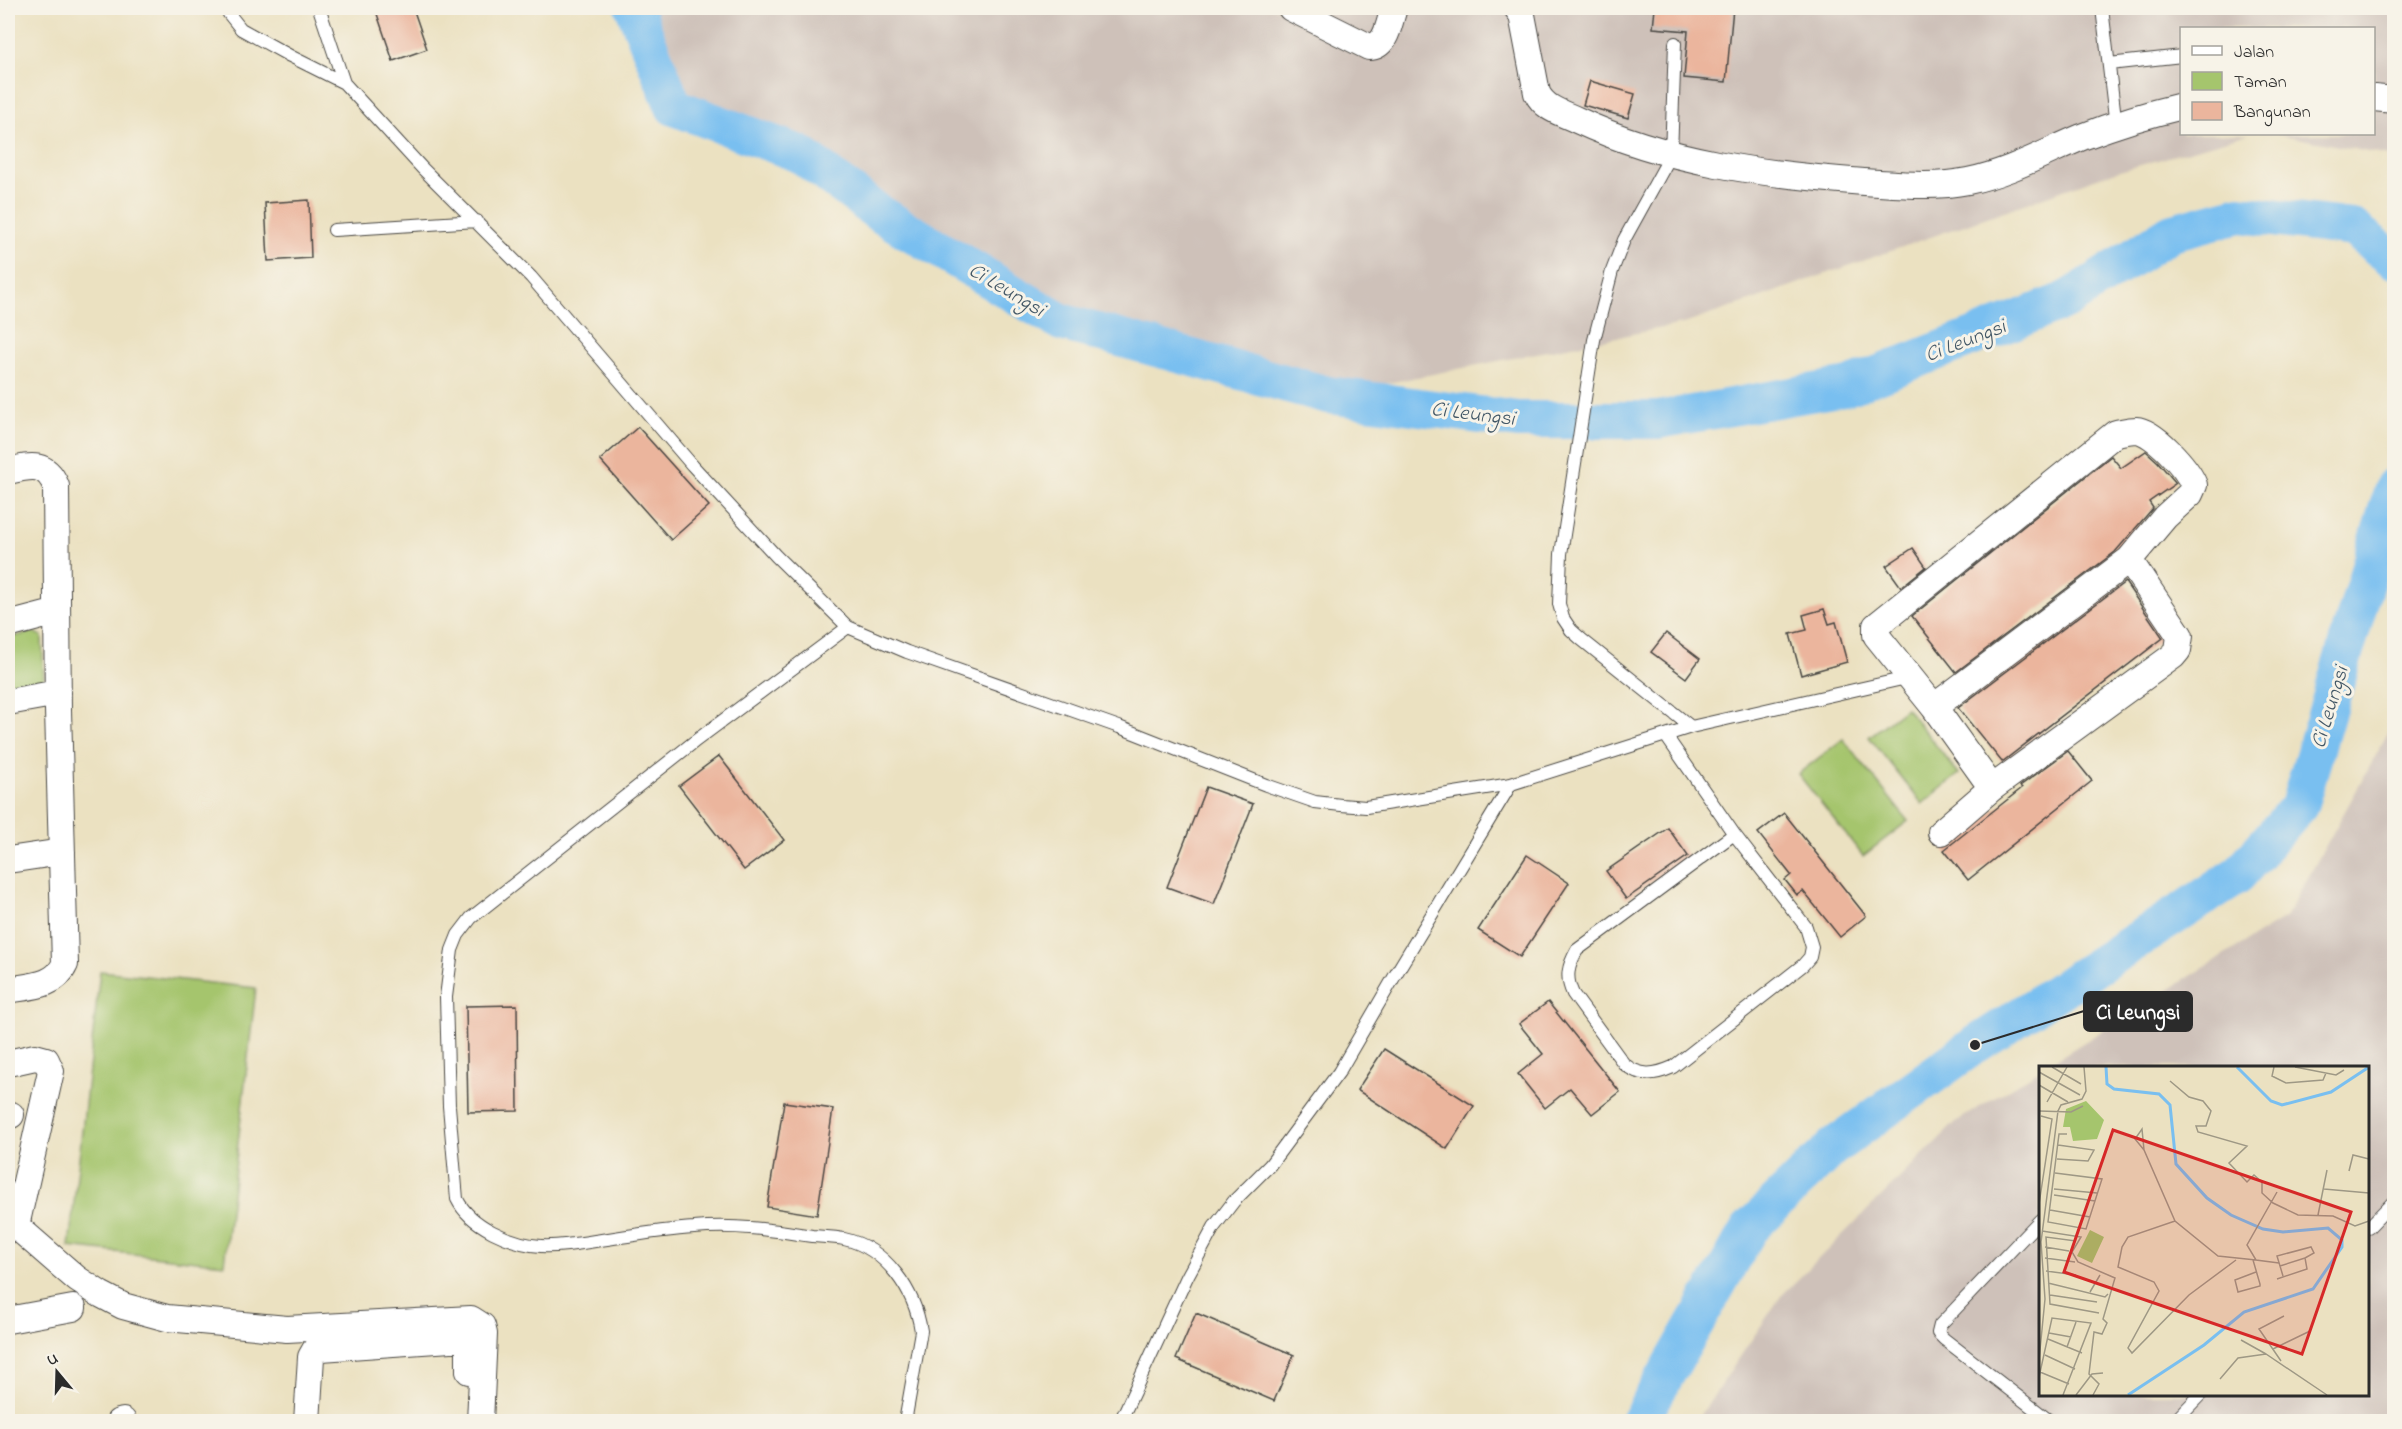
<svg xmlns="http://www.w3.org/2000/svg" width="2402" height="1429" font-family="'Indie Flower',sans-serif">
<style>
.industrial{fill:#cec1b9}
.green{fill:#a5c56d;stroke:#68784c;stroke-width:1.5}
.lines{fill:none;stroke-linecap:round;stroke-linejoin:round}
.river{stroke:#79bff0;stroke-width:38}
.building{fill:#ebb59d}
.service-casing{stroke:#484642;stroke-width:14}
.minor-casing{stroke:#484642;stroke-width:28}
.service{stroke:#fff;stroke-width:12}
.minor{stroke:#fff;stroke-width:26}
.labels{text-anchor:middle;stroke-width:6;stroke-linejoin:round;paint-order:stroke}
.water-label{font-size:21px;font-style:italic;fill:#425766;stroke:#f7f3e8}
.inset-river{fill:none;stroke:#79bff0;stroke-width:3}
.inset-road{fill:none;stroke:#9e9885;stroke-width:1.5}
.view{fill:#d62828;fill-opacity:0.15;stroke:#d62828;stroke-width:3}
.inset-edge{fill:none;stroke:#2b2b2b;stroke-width:3}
.leader{fill:none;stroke:#2b2b2b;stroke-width:2}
.callout-dot{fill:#2b2b2b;stroke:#f7f3e8;stroke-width:2}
.callout{fill:#2b2b2b;stroke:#2b2b2b;stroke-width:2}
.callout-label{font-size:21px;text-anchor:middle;font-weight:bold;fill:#fff}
</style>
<rect width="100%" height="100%" fill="#f7f3e8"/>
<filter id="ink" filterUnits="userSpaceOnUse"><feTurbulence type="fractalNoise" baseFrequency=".0167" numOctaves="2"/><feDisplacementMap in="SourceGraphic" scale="12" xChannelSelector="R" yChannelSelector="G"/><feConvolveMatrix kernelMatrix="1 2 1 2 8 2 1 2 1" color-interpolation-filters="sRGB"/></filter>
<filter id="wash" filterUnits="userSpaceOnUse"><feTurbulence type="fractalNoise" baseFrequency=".008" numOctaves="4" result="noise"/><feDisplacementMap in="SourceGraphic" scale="24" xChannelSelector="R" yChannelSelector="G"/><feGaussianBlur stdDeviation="1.35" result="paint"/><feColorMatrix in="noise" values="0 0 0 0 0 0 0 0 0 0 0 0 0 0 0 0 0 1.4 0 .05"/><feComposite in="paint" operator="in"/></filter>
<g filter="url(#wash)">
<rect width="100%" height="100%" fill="#ebe1c1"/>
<path class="industrial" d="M634,8H2394V157L2277,134H2374V28H2182V134H2248L2106,175L1687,323L1328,395L1061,322L925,241L800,154L674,107Z
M2394,723V1421L1696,1422L1781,1296L1957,1121L2040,1070V1394H2368V1068L2044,1067L2286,917Z"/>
<path class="green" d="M33,632L42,636L44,685L8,697V638Z
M1906,708L1959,774L1922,804L1869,737Z
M1843,739L1908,821L1863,856L1798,774Z
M100,971L256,988L224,1264L69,1247Z"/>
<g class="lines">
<path class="river" d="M634,8L674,107L800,154L880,214L1061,322L1328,395L1518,420H1658L1849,386L2067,300L2172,232L2240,214L2353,228L2394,260
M1639,1422L1749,1229L1833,1147L1975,1045L2238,875L2299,806L2394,486"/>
</g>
<g id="blocks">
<path class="building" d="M385,8H413L427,49L393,61L376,11Z
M1655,8H1733L1726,82L1684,78L1688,31L1653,28Z
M1590,81L1635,94L1628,118L1583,105Z
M309,200L311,258L268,261L265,203Z
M638,427L709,506L671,540L600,460Z
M2146,451L2158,462L2176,483L2149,502L2153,508L2115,552L1956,672L1912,616L2111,456L2121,468Z
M1913,548L1926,567L1901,587L1886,566Z
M2125,582L2163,638L2002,762L1958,708Z
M1824,609L1829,624L1836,622L1847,662L1801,675L1790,634L1807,630L1803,615Z
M1666,633L1700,659L1686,678L1651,652Z
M2068,751L2092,781L1968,880L1944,850L2022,788L2020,786Z
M719,756L784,840L744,870L679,786Z
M1206,787L1253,804L1214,904L1167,887Z
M1784,813L1866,916L1840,937L1803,891L1797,895L1785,880L1791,875L1758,833Z
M1668,828L1688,856L1626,899L1606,871Z
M1527,855L1569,883L1520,957L1478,930Z
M1548,1002L1620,1092L1592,1114L1570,1088L1545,1108L1518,1074L1543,1054L1519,1024Z
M517,1005L518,1111L468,1112L466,1006Z
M1384,1049L1474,1106L1447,1149L1357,1090Z
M784,1102L833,1109L817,1215L767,1207Z
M1196,1313L1294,1355L1274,1401L1176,1359Z"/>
</g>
</g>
<g filter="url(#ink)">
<use href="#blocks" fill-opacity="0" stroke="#484642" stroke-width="1.5"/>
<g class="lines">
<defs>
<path id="service" d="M228,8L229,14L241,29L290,56L344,83L422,168L531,277L692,465L776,556L848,627L907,652L1119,727L1266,785L1315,802L1341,805L1366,807L1511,784L1691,727
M319,8L344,83
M2102,8L2116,126
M1675,43L1671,155L1624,240L1612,271L1594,340L1561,554L1559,604L1563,618L1571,630L1581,639L1691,727L1911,677
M2109,64L2182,56
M334,230L477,221
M848,627L694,742L471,918L458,935L452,950L446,997L449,1106L457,1199C470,1226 511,1244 541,1246C559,1247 577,1244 595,1241C628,1236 661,1230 694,1228C734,1224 773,1230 812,1236C823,1237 834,1237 844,1239C886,1248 915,1291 921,1331L905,1422
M1666,736L1734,834L1806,927L1812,947L1810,957L1803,965L1673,1067C1655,1075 1640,1077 1624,1064L1573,994C1565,977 1568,966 1577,950L1734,834
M2040,1220L1940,1325L1938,1333L1944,1339L2051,1422
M2368,1228L2394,1201
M1120,1422L1187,1277L1214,1227L1234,1201L1270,1165L1339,1072L1400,967L1511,784
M2174,1422L2201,1394"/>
<path id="minor" d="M1291,8L1369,47C1387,47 1389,22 1394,8
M1517,8L1522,15L1537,93C1545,109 1562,113 1577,120C1666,162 1767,175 1864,182C1898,184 1934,188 1968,181C2008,173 2044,153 2082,137C2115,124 2148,114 2182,106
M2374,98L2394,100
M8,471C30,466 46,461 56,486L58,710L65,964C55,987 30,986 8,990
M8,625L57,612
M8,702L58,693
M1934,707L2129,560
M1941,832L1992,788L2173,656L2178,650L2180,636L2129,560L2165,517L2190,494L2194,485C2187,468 2154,431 2136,430C2130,430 2122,432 2116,433L1876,626V635L1934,707L1992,788
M8,860L62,852
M8,1063L35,1057L46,1060L51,1071L16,1226L77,1279L100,1294L123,1306L167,1318L287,1329L471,1319L482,1326L484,1334L480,1422
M8,1116L11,1115
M8,1320L73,1308
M119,1422L123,1421
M307,1422L311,1357L315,1350L321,1348L465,1338L469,1348V1371"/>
</defs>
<use href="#service" class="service-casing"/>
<use href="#minor" class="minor-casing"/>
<use href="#service" class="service"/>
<use href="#minor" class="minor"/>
</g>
</g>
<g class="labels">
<g class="water-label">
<text transform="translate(1007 289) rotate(31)" y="7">Ci Leungsi</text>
<text transform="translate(1965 340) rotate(-21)" y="7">Ci Leungsi</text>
<text transform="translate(1473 413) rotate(7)" y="7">Ci Leungsi</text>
<text transform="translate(2329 707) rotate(-73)" y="7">Ci Leungsi</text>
</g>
</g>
<g transform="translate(2039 1066)">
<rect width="330" height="330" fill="#ebe1c1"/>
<path d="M47,35L65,54L58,73L34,75L31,61H24L27,43ZM51,164L65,171L53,197L38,190Z" fill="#a5c56d"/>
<path class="inset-river" d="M67,1L68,18L75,23L120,28L131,39L137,98L168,132L192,149L224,163L244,166L289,162L303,174V181L274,223L205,246L165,279L89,329M198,1L232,35L243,39L292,26L330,1"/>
<path class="inset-road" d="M13,1L42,18M235,1L233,10L247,17L284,14L287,7M256,1L297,9L305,4M0,6L41,29M131,15L150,31L164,35L172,45L167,60H157L159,66L208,80L190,97L208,116L215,109L223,116V127L234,137L259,149L294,150L316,160L330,155M0,19L29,36M8,36L28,1M0,45L32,46L44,40M105,84L103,63L96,73L105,84L136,155L179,190L217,194M18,93L49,95L55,84L19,79M310,105L314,89L330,93M16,107L63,113L47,163L9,156L20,68H28M15,123L58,127M285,123L330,127M238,126L208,179L217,194L240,197M15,129L56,135M0,138L13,53L2,50M11,144L51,151M279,149L288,104M136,155L89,171L83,181L79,201L115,216L120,225L89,282L93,287L150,229L197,194M3,165L42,171L33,186L39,196L76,212L64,253L68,257L63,268L55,266L50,308L60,318L54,329M37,175L7,171L11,238L60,247M6,181L30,185M6,192L36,196M214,194L221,218V220L199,226L196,214L217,206M241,200L266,192M7,205L37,209M238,213L268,203L266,192L275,187L272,181L238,190L244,210M9,217L66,231L69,228M51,226L61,209M11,229L58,236M10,267L32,271M9,273L43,287M202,274L227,288M28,281L37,256M234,283L271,265M6,289L36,303M0,294L6,233L2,176L19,45L22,39L43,33L47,25L45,1M242,295L220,263L245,250M1,306L30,318M0,311L13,252L52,257L24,329M181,313L199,292L227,288L288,329M37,329L53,308L64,307"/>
<path class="view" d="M74,64L312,146L263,288L25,206Z"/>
<rect width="330" height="330" class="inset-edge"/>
</g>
<path class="leader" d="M1975 1045L2084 1011"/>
<circle class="callout-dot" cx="1975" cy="1045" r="6"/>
<rect class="callout" x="2084" y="992" width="108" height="39" rx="6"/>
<g class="callout-label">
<text x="2138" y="1019">Ci Leungsi</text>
</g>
<rect width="2402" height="1429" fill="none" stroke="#f7f3e8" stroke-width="30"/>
<rect x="2180" y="27" width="195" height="108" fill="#f7f3e8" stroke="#a5a39c" stroke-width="1.5"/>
<rect x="2192" y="46" width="30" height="9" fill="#ffffff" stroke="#a5a39c" stroke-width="1.5"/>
<text x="2234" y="57" font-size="18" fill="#2b2b2b">Jalan</text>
<rect x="2192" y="72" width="30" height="18" fill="#a5c56d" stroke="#a5a39c" stroke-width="1.5"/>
<text x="2234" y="87" font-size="18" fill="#2b2b2b">Taman</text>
<rect x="2192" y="102" width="30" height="18" fill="#ebb59d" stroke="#a5a39c" stroke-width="1.5"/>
<text x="2234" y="117" font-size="18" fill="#2b2b2b">Bangunan</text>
<g transform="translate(57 1372) rotate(341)" stroke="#f7f3e8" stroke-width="4.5" paint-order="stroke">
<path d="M0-4.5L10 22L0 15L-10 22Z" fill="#2b2b2b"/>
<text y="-9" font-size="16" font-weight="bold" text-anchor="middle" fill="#2b2b2b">U</text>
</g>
</svg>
